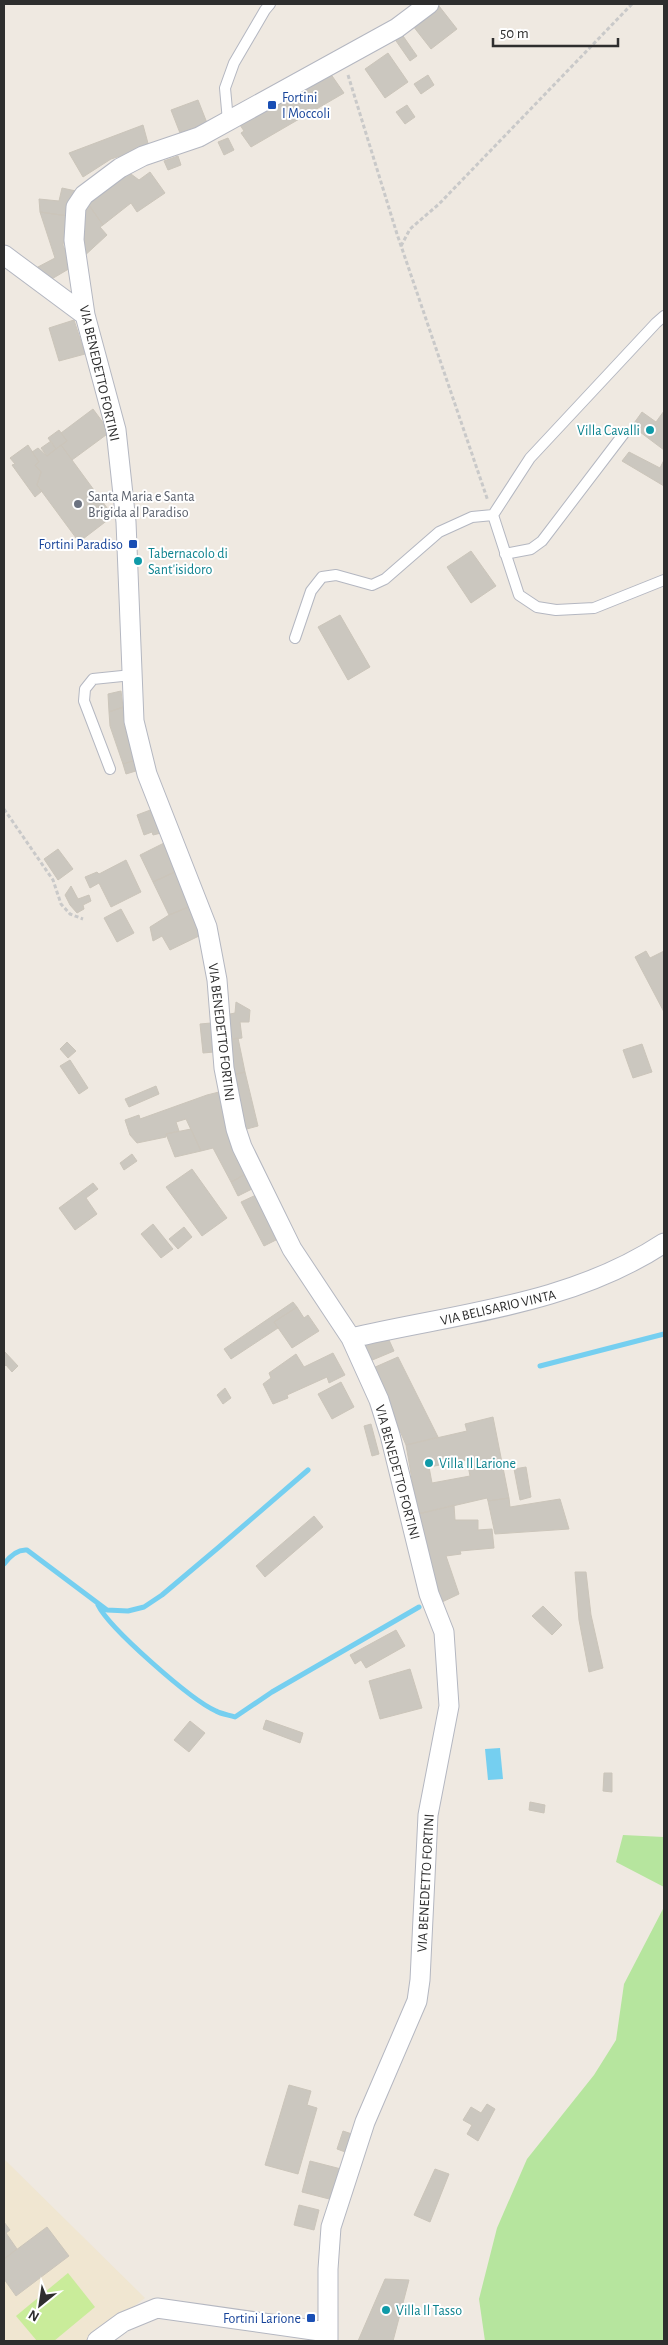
<svg xmlns="http://www.w3.org/2000/svg" width="668" height="2345" font-family="'Alegreya Sans',sans-serif">
<style>
.education{fill:#f0e6d1}
.green{fill:#b6e59e}
.pitch{fill:#c9ec9a}
.water{fill:#75cff0}
.lines{fill:none;stroke-linecap:round;stroke-linejoin:round}
.stream{stroke:#75cff0;stroke-width:5}
.building{fill:#cbc7bf;stroke:#cbc5ba;fill-rule:evenodd}
.lane-casing{stroke:#b4b7c1;stroke-width:12}
.street-casing{stroke:#b4b7c1;stroke-width:21}
.path{stroke:#c9c9c9;stroke-width:3;stroke-dasharray:4 2.5;stroke-linecap:butt}
.lane{stroke:#fff;stroke-width:10}
.street{stroke:#fff;stroke-width:19}
.transit-dot{fill:#1a4fb4;stroke:#fff;stroke-width:2}
.culture-dot{fill:#0f9aa8;stroke:#fff;stroke-width:2}
.worship-dot{fill:#6b7280;stroke:#fff;stroke-width:2}
.labels{text-anchor:middle;stroke-width:4;stroke-linejoin:round;paint-order:stroke}
.transit-label{font-size:14px;fill:#164399;stroke:#fff;text-anchor:end}
.street-label{font-size:14px;fill:#2e2e2e;stroke:#fff}
.culture-label{font-size:14px;fill:#0d838f;stroke:#fff;text-anchor:start}
.worship-label{font-size:14px;fill:#5b616d;stroke:#fff;text-anchor:start}
</style>
<rect width="100%" height="100%" fill="#efe9e1"/>
<path class="education" d="M4,2159L145,2298L88,2341H4Z"/>
<path class="green" d="M623,1835L664,1837V1887L616,1862Z
M664,1907V2341H485L479,2299L497,2228L527,2159L594,2075L616,2040L624,1984Z"/>
<path class="pitch" d="M68,2273L95,2307L54,2341H37L16,2316Z"/>
<path class="water" d="M500,1748L503,1779L488,1780L485,1749Z"/>
<g class="lines">
<path class="stream" d="M540,1366L664,1334
M4,1564C10,1556 17,1549 27,1550L107,1610L128,1611L144,1607L162,1595L219,1547L308,1470
M98,1605C109,1628 191,1700 216,1711C221,1714 229,1715 235,1717L272,1692L419,1607"/>
</g>
<path class="building" d="M439,6L457,29L431,49L413,26Z
M401,33L417,56L410,61L394,38Z
M388,53L408,82L385,98L365,69Z
M330,73L344,93L251,147L241,133L244,131L240,125Z
M428,75L434,85L421,94L414,84Z
M198,100L207,123L180,133L171,110Z
M407,105L415,117L405,124L396,112Z
M143,125L149,147L111,159L83,177L69,153Z
M228,138L234,150L224,155L218,142Z
M178,156L181,165L168,170L164,161Z
M127,171L139,180L150,172L165,193L137,212L131,203L103,225L86,201Z
M62,188L76,191L68,216L40,212L39,199L59,201Z
M86,201L103,225L100,227L107,235L81,259L82,214Z
M40,212L68,216L63,245L72,267L50,280L36,268L55,258Z
M74,320L85,354L59,361L49,328Z
M93,409L110,432L72,460L61,445L67,441L61,433Z
M664,411V450L632,426L642,412L656,422Z
M59,430L67,441L56,449L48,438Z
M51,441L56,449L47,456L41,448Z
M28,445L39,462L35,465L41,472L37,485L42,491L35,497L12,465L15,464L10,458Z
M61,445L113,516L79,542L37,485L41,472L35,465L39,462L32,452L38,448L47,456Z
M629,452L660,468L664,460V486L622,461Z
M471,551L496,586L471,603L447,567Z
M340,615L370,667L348,680L318,627Z
M121,691L123,707L109,712L108,694Z
M123,707L124,725L136,760L123,764L110,726L109,712Z
M136,760L139,770L126,774L123,764Z
M153,809L161,833L153,835L152,832L144,835L137,815Z
M164,843L177,871L153,882L140,855Z
M58,849L73,869L58,880L44,859Z
M126,860L141,892L111,907L99,883L90,888L85,877L97,872L99,874Z
M177,871L191,906L169,915L153,882Z
M71,886L78,899L89,895L91,901L83,905L84,909L77,913L70,905L65,895Z
M191,906L201,935L170,950L162,936L153,941L150,927L169,915Z
M121,909L134,933L117,942L104,918Z
M646,951L650,958L664,951V1012L635,957Z
M236,1002L250,1010L249,1022H240L242,1038L226,1040L225,1015L235,1013Z
M211,1023L214,1052L203,1053L200,1024Z
M238,1038L245,1072L232,1075L226,1040Z
M67,1042L76,1051L68,1058L60,1049Z
M642,1044L652,1072L633,1078L623,1050Z
M70,1060L88,1088L79,1094L60,1066Z
M245,1072L258,1126L243,1130L232,1075Z
M156,1086L159,1094L129,1107L125,1099Z
M223,1091L246,1174L231,1182L213,1148L201,1151L186,1119L176,1122L179,1131L166,1134V1137L137,1143L130,1135L125,1120L139,1115L140,1119L207,1095Z
M191,1129L201,1151L175,1157L166,1134Z
M132,1154L137,1161L124,1170L120,1163Z
M192,1169L227,1218L202,1236L166,1187Z
M246,1174L254,1188L238,1196L231,1182Z
M93,1183L98,1189L86,1198L97,1214L75,1230L59,1208Z
M256,1195L278,1239L264,1246L241,1202Z
M153,1224L173,1249L161,1258L141,1234Z
M184,1227L192,1237L178,1249L169,1239Z
M293,1302L297,1307L274,1322L278,1328L231,1359L224,1349Z
M297,1307L304,1318L308,1315L319,1331L292,1348L274,1322Z
M389,1340L394,1351L370,1361L364,1346L366,1344Z
M4,1351L18,1366L12,1372L6,1365L4,1367Z
M333,1353L345,1375L329,1383L327,1377L287,1395L288,1398L273,1404L263,1384L271,1378L269,1373L296,1354L304,1367Z
M398,1357L438,1437L406,1445L373,1368Z
M341,1382L354,1407L332,1419L318,1394Z
M225,1388L231,1398L223,1404L217,1395Z
M493,1417L509,1498L488,1501L487,1498L418,1514L406,1445L467,1431L465,1424ZM467,1460L470,1476L432,1483L429,1467Z
M371,1424L379,1454L372,1456L364,1426Z
M526,1467L531,1497L520,1500L514,1469Z
M509,1498L510,1507L560,1499L569,1529L495,1534L488,1501Z
M454,1505L455,1520H478V1530L492,1529L494,1548L460,1551L461,1554L446,1556L459,1594L442,1602L427,1558L418,1514Z
M314,1516L323,1527L265,1577L256,1566Z
M575,1572H586L591,1615L603,1668L589,1672L579,1620Z
M543,1606L562,1625L552,1635L532,1616Z
M396,1630L405,1646L366,1668L361,1660L355,1664L350,1655Z
M410,1669L422,1708L380,1719L369,1681Z
M266,1720L303,1733L300,1743L263,1729Z
M190,1721L205,1733L189,1752L174,1740Z
M604,1773H612V1792L603,1791Z
M530,1802L545,1805L544,1813L529,1810Z
M289,2085L311,2091L307,2105L317,2108L298,2174L265,2165Z
M487,2104L495,2109L478,2141L467,2134L472,2125L463,2120L471,2107L481,2113Z
M343,2131L355,2135L348,2153L337,2149Z
M310,2161L345,2170L337,2201L302,2192Z
M435,2169L449,2174L430,2222L414,2215Z
M299,2205L319,2210L314,2230L294,2225Z
M4,2222L10,2230L6,2233L17,2249L4,2259Z
M47,2227L69,2256L16,2296L4,2279V2259Z
M385,2279L409,2280L393,2341H358Z"/>
<g class="lines">
<defs>
<path id="lane" d="M228,121L225,88L234,63L265,10L270,4
M493,515L530,458L656,323L664,316
M493,515L519,595L537,607L556,610L594,608L664,580
M505,554L531,549L542,541L625,432
M295,638L311,591L322,577L336,575L372,585L385,579L439,532L472,517L493,515
M110,769L84,701L85,689L93,679L132,675"/>
<path id="street" d="M4,255L85,315
M351,1338C458,1313 570,1305 664,1243
M97,2341L123,2322L157,2308L327,2332
M328,2341V2269L331,2227L365,2122L417,2001L420,1980L428,1815L449,1706L444,1632L429,1594L390,1435L379,1400L351,1338L292,1249L242,1147L236,1129L224,1068L217,980L207,927L147,774L134,721L126,522L116,430L85,315L74,240L76,207L84,195L120,168L143,156L199,137L397,28L429,4"/>
</defs>
<use href="#lane" class="lane-casing"/>
<use href="#street" class="street-casing"/>
<path class="path" d="M348,75L397,234L488,501
M401,246L410,229L439,204L632,4
M4,809L53,880L61,904L70,914L83,919"/>
<use href="#lane" class="lane"/>
<use href="#street" class="street"/>
</g>
<g class="transit-dot">
<rect x="267" y="100" width="10" height="10" rx="2.5"/>
<rect x="128" y="539" width="10" height="10" rx="2.5"/>
<rect x="306" y="2313" width="10" height="10" rx="2.5"/>
</g>
<g class="culture-dot">
<circle cx="650" cy="430" r="5"/>
<circle cx="138" cy="561" r="5"/>
<circle cx="429" cy="1463" r="5"/>
<circle cx="386" cy="2310" r="5"/>
</g>
<circle class="worship-dot" cx="78" cy="504" r="5"/>
<g class="labels">
<g class="transit-label">
<text x="282" y="102" text-anchor="start">Fortini<tspan x="282" dy="16">I Moccoli</tspan></text>
<text x="123" y="549">Fortini Paradiso</text>
<text x="301" y="2323">Fortini Larione</text>
</g>
<g class="street-label">
<text transform="translate(100 373) rotate(77)" y="5">VIA BENEDETTO FORTINI</text>
<text transform="translate(222 1032) rotate(83)" y="5">VIA BENEDETTO FORTINI</text>
<text transform="translate(498 1307) rotate(-13)" y="5">VIA BELISARIO VINTA</text>
<text transform="translate(398 1472) rotate(75)" y="5">VIA BENEDETTO FORTINI</text>
<text transform="translate(425 1883) rotate(-87)" y="5">VIA BENEDETTO FORTINI</text>
</g>
<g class="culture-label">
<text x="640" y="435" text-anchor="end">Villa Cavalli</text>
<text x="148" y="558">Tabernacolo di<tspan x="148" dy="16">Sant'isidoro</tspan></text>
<text x="439" y="1468">Villa Il Larione</text>
<text x="396" y="2315">Villa Il Tasso</text>
</g>
<g class="worship-label">
<text x="88" y="501">Santa Maria e Santa<tspan x="88" dy="16">Brigida al Paradiso</tspan></text>
</g>
</g>
<rect width="668" height="2345" fill="none" stroke="#2e2e2e" stroke-width="10"/>
<g transform="translate(40 2305) rotate(210)" stroke="#ffffff" stroke-width="4" paint-order="stroke">
<path d="M0-4L9 19L0 12L-9 19Z" fill="#2e2e2e"/>
<text y="-8" font-size="14" font-weight="bold" text-anchor="middle" fill="#2e2e2e">N</text>
</g>
<path d="M493 38v8h125v-8" fill="none" stroke="#2e2e2e" stroke-width="2.5"/>
<text x="500" y="38" font-size="15" fill="#2e2e2e" stroke="#ffffff" stroke-width="4" paint-order="stroke">50 m</text>
</svg>
